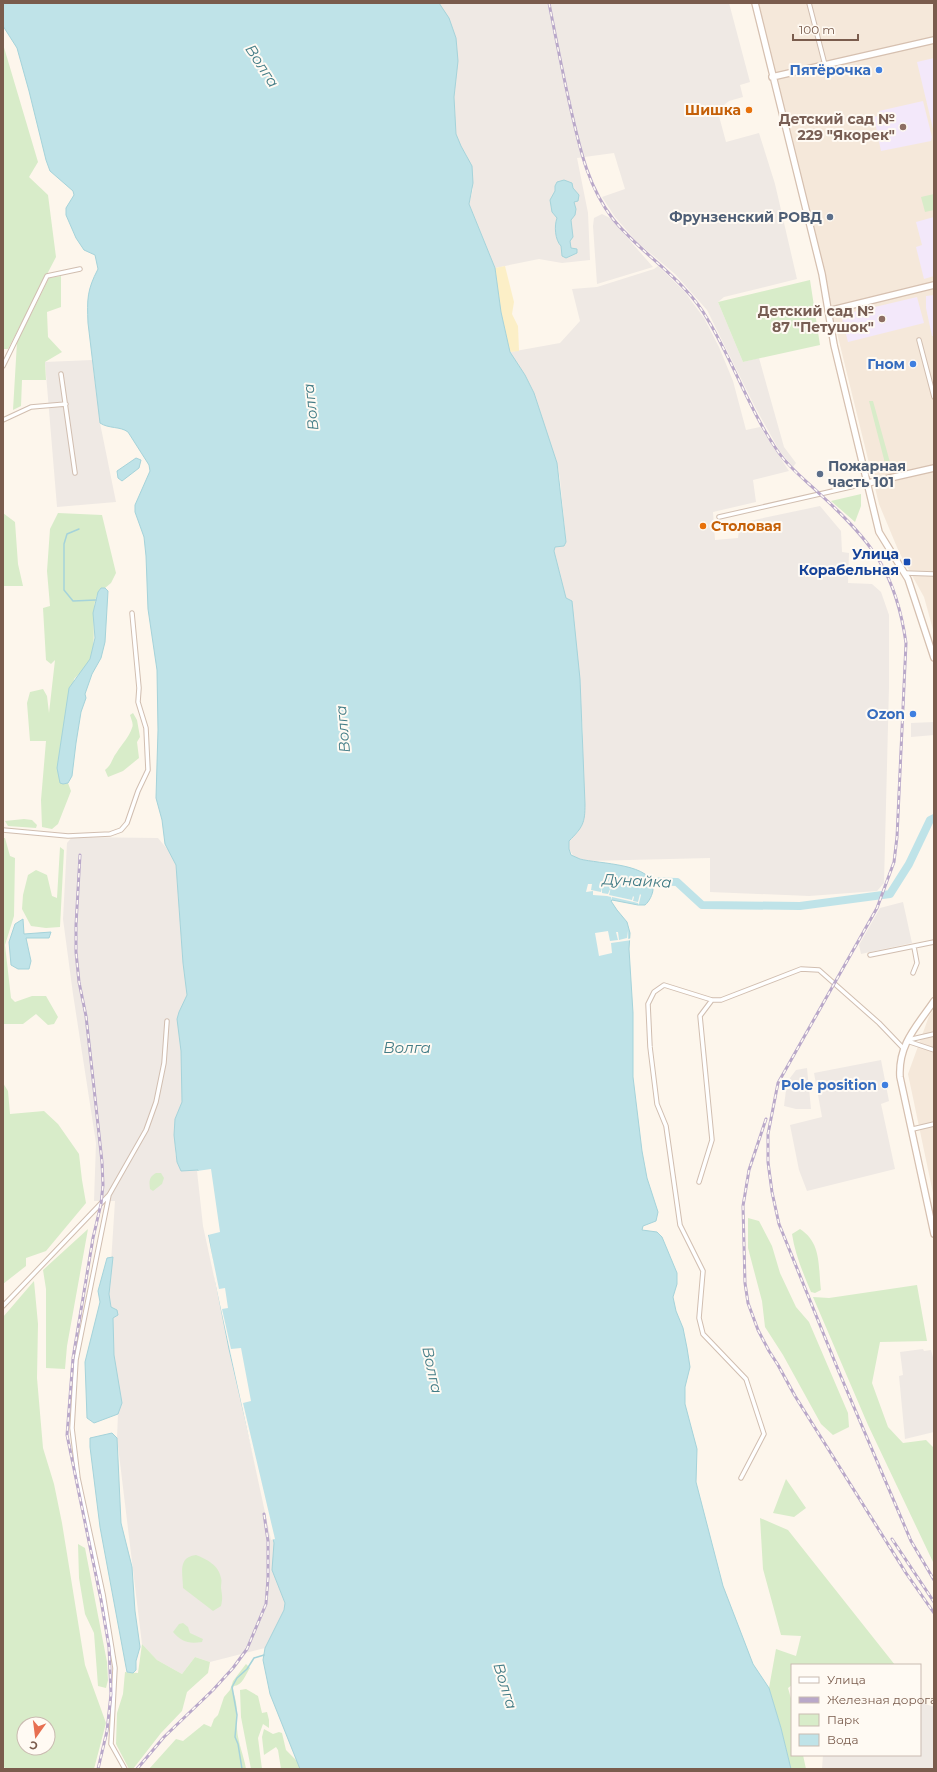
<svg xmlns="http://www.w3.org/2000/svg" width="937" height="1772" font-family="Montserrat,sans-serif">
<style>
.residential{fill:#f5e8da}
.industrial{fill:#efe9e4}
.education{fill:#f3e8fa}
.green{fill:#d8ecc9;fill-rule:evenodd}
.sand{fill:#fcefc7}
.water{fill:#bfe3e8;stroke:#a5d3da}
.pier{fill:#fdf6ec}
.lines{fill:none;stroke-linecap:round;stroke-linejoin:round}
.stream{stroke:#a5d3da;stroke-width:1.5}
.river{stroke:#bfe3e8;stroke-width:8}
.street-casing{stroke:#d1beb0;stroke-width:5.5}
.secondary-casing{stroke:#d6c0b0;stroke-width:8}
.street{stroke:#fff;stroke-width:3.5}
.secondary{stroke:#fff;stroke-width:5.5}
.rail-casing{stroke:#b9a8c9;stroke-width:3}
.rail{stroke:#fffaf3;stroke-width:1.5;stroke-dasharray:4.5;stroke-linecap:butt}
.shop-dot{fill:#3f7fe0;stroke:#fffaf3;stroke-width:1.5}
.food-dot{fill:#e8710a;stroke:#fffaf3;stroke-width:1.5}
.education-dot{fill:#8d6e63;stroke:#fffaf3;stroke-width:1.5}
.service-dot{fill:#5c6f8a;stroke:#fffaf3;stroke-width:1.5}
.transit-dot{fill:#1a4fb4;stroke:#fffaf3;stroke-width:1.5}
.labels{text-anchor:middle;stroke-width:4;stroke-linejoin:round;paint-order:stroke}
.shop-label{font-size:14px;font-weight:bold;fill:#366cbe;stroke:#fffaf3;text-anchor:end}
.food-label{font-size:14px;font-weight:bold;fill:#c56008;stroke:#fffaf3;text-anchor:end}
.education-label{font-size:14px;font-weight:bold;fill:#785e54;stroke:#fffaf3;text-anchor:end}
.service-label{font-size:14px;font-weight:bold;fill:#4e5e75;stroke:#fffaf3;text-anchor:end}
.transit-label{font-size:14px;font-weight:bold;fill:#164399;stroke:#fffaf3;text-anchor:end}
.water-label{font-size:15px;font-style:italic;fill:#437c86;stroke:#fffaf3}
</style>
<rect width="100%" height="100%" fill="#fdf6ec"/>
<path class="residential" d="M756,3H934V633L924,597L899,552L879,504Z
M934,1009V1198L908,1074L929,1016Z"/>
<path class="industrial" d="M439,3H729L750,82L740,85L743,97L729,101L724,105L719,116L726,142L759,133L775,184L797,279L724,297L718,302L743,362L759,358L784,447L796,463L793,467L779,450L755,407L707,310L675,274L637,242L615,217L602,197L625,189L614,153L577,158L588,213L590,260L562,263L539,259L495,268L469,204L473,189L467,156L461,146L456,134L454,97L456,78Z
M602,214L610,218L653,267L597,284L593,226L594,218Z
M658,266L684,291L704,318L719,347L733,381L746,430L760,427L789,471L753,480L756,502L713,512L715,540L738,538L740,523L820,506L841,531L842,552L849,553L848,583L872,584L881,592L889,615V687L884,883L877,891L809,896L710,892V858L588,861L574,857L569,849V841L579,831L583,732L572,601L566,598L554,551L555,547L564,546L566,542L560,479L557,463L534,393L525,375L510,352L560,343L580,321L572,289L597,287L654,269Z
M92,360L100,423L116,502L57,507L45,362Z
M934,722V735L911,737V723Z
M72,837L158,838L168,850L176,865L183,963L187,995L179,1012L177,1019L181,1051L182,1102L175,1119V1151L177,1162L198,1170L216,1283L229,1349L274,1543V1575L285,1603L284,1610L265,1648L210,1662L195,1657L182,1674L157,1660L142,1644L117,1438L118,1414L114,1355L113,1318L118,1314L111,1307L109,1294L115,1201H94L96,1143L73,994L63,919L67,843Z
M903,902L912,943L861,954L859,945L880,908Z
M881,1060L889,1101L881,1104L895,1169L807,1191L799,1170L790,1125L822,1117L814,1073Z
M807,1068L811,1109H796L784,1106L787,1082L796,1070Z
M923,1349L924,1351L931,1350L934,1361V1432L905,1439L899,1376L903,1375L900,1352Z
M920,1702L934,1707V1769H822L823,1755H920Z"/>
<path class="education" d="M934,58V133L917,62Z
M923,101L932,137L931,141L881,151L874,117L880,115L879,111Z
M934,217V276L924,279L916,247L922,245L916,222Z
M934,295V336H932L926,308V296Z
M917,297L924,323L848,342L841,315Z"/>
<path class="green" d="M3,44L38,162L29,177L48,195L56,257L8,349H3Z
M934,194V210L925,212L921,197Z
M61,276V307L47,312L48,337L62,352L45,362L46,380H22L21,406L13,410L17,342L49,278Z
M810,280L820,345L743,362L718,302Z
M869,401H873L891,466L887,471Z
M861,494V506L855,522L831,501Z
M3,513L15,522L18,564L23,586H3Z
M58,513L102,515L116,573L111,583L105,588H101C87,606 99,638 90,659C87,667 80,673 74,679L63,784L68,783L71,791L58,824L52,829L42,827L41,800L46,741H30L27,703L30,692L43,689L47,696L49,713L55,660L51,664L46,660L43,608L50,606L47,571L50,529Z
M133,713L137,720L140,737L137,742L139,758L123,771L108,777L105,770C113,763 111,760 117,752C122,744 129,737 132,728C134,724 131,719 130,715Z
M24,819L32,820L37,825L36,828L8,826L5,821Z
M3,838H5L10,856L15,858L14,916L5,945L11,998L15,1002L32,996H46L58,1017L54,1024L48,1025L36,1014L23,1024H3Z
M60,847L64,850L60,927L46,928L31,926L22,909L23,895L28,875L36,870L47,875L52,896L57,898Z
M3,1083L8,1091L10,1114L44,1111L58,1124L79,1154L82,1180L86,1203L46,1251L26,1258V1266L3,1284Z
M156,1173H161L164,1178L162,1184L153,1191L150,1189C149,1181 149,1177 156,1173Z
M748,1218L759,1221L772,1246L780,1273L796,1307L809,1322L848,1413L849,1427L833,1435L821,1424L783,1355L765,1327L762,1301L748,1248Z
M88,1229L67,1346L65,1369L46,1368V1289L43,1270Z
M800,1229C822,1243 818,1267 821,1290L815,1293L811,1292C803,1273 795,1254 792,1234Z
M34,1281L38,1324L37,1378L43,1448L54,1484L62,1523L85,1665L106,1723L94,1769H6L3,1766V1317ZM24,1724H48V1748H24Z
M917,1285L927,1341L880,1342L872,1383L888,1427L903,1443L926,1440L934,1448L933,1562L868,1425L813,1297L829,1298Z
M786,1479L806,1508L794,1517L773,1513Z
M760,1518L788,1530L895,1665H792V1685L788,1688L792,1702V1755H803L806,1769H791L781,1728L769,1688L776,1649L796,1656L801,1636L781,1635L763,1569Z
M78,1544L85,1548L107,1662L108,1680L106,1688L98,1686L94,1633L85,1614L79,1578Z
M196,1555C206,1559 219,1565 221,1578C222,1581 221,1584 221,1588C222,1596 223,1597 221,1606L213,1611L183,1588C183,1574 177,1557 196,1555Z
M183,1623L188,1627L190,1633L203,1639L202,1642C188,1644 182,1642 173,1632L179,1624Z
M142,1644L157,1660L182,1674L195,1657L210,1662L208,1673L187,1692L182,1711L161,1733L133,1769H129L116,1744L117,1713L123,1694L125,1672L138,1673Z
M246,1664L250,1668C245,1675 243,1685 234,1686L232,1690C239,1704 236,1715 237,1729C238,1743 244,1756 246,1769H149L176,1739L183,1741L204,1724L211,1727L214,1719L218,1715L224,1697L230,1690L233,1681Z
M246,1689L258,1696L262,1713L267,1712L269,1720V1728L263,1724L258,1738L262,1769H251L241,1717L240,1690Z
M264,1729L273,1734L279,1732L282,1733L286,1750L298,1762L300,1769H281L278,1750L276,1747L264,1755L262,1737Z"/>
<path class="sand" d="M505,266L514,302L512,314L518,326L519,351L510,352L501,312L495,268Z"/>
<path class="water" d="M3,3H439L449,18L456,38L458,61L454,97L456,134L461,146L472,166L473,183L469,204L495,268L501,312L510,352L525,375L534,393L557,463L566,542L564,546L555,547L554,551L566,598L572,601L580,679L585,804C585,823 583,827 569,841V849L571,855L580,859C598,864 655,863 653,889C653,894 649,902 645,905H638L612,900L611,901L617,910L627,922L630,933L629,949L633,1013V1077L642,1151L647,1178L658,1212L656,1221L643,1226L642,1230L657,1232L662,1237L677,1273V1284L673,1297L676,1311L683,1328L687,1348L690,1367L685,1387V1404L697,1449L696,1482L723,1586L753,1664L769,1688L781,1728L791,1769H300L270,1694L263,1660L265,1648L284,1610L285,1603L272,1570L274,1543L229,1349L216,1283L198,1170L181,1171L177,1162L174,1135L175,1119L182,1102L181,1051L177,1019L179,1012L187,995L183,963L176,865L165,844L162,820L156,798L158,730L157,670L148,609L146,556L144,537L135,512V505L150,471L149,465L128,432C120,426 109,429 100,423L88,323C87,299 87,290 98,269L95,255L84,250L76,238L66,215V208L74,195L73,191L50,171L46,160L29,91L17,48L3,26Z
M564,180L572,183L573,188L579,195L578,201L574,202L576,209L575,215L571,220L573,237L570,241L571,248L577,249V253L566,258L562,256L561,246C555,240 554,226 557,218L552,212L550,200L555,191V186L557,182Z
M136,458L141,460L139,468L122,481L118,478L117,471Z
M101,588H105L108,591L105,642L101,658L92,674L85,694L86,698L81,712L76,743L72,776L68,783L63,784L60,783L57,768L69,688L90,659L95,638L93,613L98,592Z
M23,919L24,934L51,932L49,938H26L31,961L29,969H18L11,965L9,942L15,924Z
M113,1257L109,1294L111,1307L117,1310L118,1315L113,1318L114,1355L122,1403L118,1414L94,1423L87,1418L85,1362L100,1302L98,1291L107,1258Z
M112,1433L117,1438L121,1523L132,1567L135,1611L140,1647L136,1661V1670L133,1673L127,1672L126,1667L100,1527L90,1447V1438Z"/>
<path class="pier" d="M588,884H592L591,890L601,892L602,887V893L608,894L611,887L609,895L632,900L633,896L634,897L633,901L638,902L640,894L641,895L639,903L638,905V903L612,897V900L611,897L607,896L593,895V891L586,892Z
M608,931L610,941L618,940L616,932H618L619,940L627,938V931L628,939L632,938V940L611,943L612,953L599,956L595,933Z
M211,1169L220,1232L208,1235L219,1289L225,1288L228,1308L222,1309L231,1349L241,1348L251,1401L243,1403L275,1539L271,1540L203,1226L197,1171Z"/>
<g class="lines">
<path class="stream" d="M79,529L67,534L64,544V590L73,601L96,600
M242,1769L238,1744L235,1737L237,1715L232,1687L237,1678L247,1669L254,1658L264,1655"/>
<path class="river" d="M644,881L677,882L702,905L800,906L890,894L909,864L930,820L934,818"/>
<defs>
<path id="street" d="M809,3L825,65
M919,340L934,397
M3,366L47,276L80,269
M61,374L75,473
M3,420L31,407L66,404
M719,517L868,483
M905,573L934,574
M3,830L68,836L110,834L121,830L127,823L138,791L148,770L146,728L138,702L139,688L132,613
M870,955L934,942
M913,973L917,963L914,947
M908,1040L934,1034
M907,1041L934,1050
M913,1129L934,1124
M699,1182L712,1140L700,1016L712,1000
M109,1195L76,1360L72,1428L78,1478L103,1594L115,1668L111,1744L125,1769
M3,1306L109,1195L146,1130L156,1102L164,1063L167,1021
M741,1478L764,1434L746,1379L703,1334L699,1318L703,1271L680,1225L666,1126L657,1104L650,1047L648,1004L654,992L664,985L712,1000H721L801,969L819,970L879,1023L903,1048"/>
<path id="secondary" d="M755,3L822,274L834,345L879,532L908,579L934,658
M772,77L934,40
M828,311L934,285
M868,483L934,468
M934,1001C917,1026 898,1044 900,1077L934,1234"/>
</defs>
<use href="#street" class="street-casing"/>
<use href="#secondary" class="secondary-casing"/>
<use href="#street" class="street"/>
<use href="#secondary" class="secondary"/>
<defs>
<path id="rail" d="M549,3C556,39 563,75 571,110C580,149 588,187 613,219C642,255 685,279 708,320C734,363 750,412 779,453C791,470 808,482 822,496C873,543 896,573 906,643L897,837L894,862L877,908L778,1083L768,1134V1162L772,1192L779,1224L839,1372L911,1541L934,1580
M80,855L76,925V952L79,982L86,1016L94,1088L102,1162L103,1185L101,1204L93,1238L73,1358L67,1435L101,1600L109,1647L111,1694L107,1731L98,1769
M766,1119L749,1170L743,1206L745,1283L748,1303L758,1330L769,1351L778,1365L795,1396L906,1573L934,1613
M892,1539L934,1602
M137,1769L164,1737L213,1690L233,1668L247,1649L266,1604L268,1578V1541L264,1514"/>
</defs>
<use href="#rail" class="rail-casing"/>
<use href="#rail" class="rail"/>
</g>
<g class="shop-dot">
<circle cx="879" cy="70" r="4"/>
<circle cx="913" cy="364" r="4"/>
<circle cx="913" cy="714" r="4"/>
<circle cx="885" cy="1085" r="4"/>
</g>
<g class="food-dot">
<circle cx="749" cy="110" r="4"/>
<circle cx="703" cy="526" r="4"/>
</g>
<g class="education-dot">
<circle cx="903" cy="127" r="4"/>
<circle cx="882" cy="319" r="4"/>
</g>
<g class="service-dot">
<circle cx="830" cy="217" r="4"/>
<circle cx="820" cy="474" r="4"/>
</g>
<rect class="transit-dot" x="903" y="558" width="8" height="8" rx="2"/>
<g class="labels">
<g class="shop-label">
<text x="871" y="75">Пятёрочка</text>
<text x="905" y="369">Гном</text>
<text x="905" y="719">Ozon</text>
<text x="877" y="1090">Pole position</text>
</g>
<g class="food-label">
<text x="741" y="115">Шишка</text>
<text x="711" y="531" text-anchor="start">Столовая</text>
</g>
<g class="education-label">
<text x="895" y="124">Детский сад №<tspan x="895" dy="16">229 "Якорек"</tspan></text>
<text x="874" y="316">Детский сад №<tspan x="874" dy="16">87 "Петушок"</tspan></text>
</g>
<g class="service-label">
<text x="822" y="222">Фрунзенский РОВД</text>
<text x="828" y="471" text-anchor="start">Пожарная<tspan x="828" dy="16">часть 101</tspan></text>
</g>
<g class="transit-label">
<text x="899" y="559">Улица<tspan x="899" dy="16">Корабельная</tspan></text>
</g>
<g class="water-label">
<text transform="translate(262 66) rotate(57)" y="5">Волга</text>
<text transform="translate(311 407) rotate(-96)" y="5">Волга</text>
<text transform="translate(343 729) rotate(-95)" y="5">Волга</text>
<text transform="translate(637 881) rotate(3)" y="5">Дунайка</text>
<text x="407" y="1053">Волга</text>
<text transform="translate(432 1370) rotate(78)" y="5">Волга</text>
<text transform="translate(505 1686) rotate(73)" y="5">Волга</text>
</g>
</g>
<rect width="937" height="1772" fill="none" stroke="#7a5c4d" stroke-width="8"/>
<rect x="791" y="1664" width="130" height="92" fill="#fffaf3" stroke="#cabbb1"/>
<rect x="799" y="1677" width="20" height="6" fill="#ffffff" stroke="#cabbb1"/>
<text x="827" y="1684" font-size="12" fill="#7a5c4d">Улица</text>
<rect x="799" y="1697" width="20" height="6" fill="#b9a8c9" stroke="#cabbb1"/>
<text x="827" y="1704" font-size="12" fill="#7a5c4d">Железная дорога</text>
<rect x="799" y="1714" width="20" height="12" fill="#d8ecc9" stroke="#cabbb1"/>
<text x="827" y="1724" font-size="12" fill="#7a5c4d">Парк</text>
<rect x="799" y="1734" width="20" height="12" fill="#bfe3e8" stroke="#cabbb1"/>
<text x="827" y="1744" font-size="12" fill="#7a5c4d">Вода</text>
<g transform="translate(36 1736) rotate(194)"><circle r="19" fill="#fffaf3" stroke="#cabbb1"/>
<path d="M0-3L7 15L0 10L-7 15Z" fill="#e76f51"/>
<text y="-6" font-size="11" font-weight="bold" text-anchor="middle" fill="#7a5c4d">С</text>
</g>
<path d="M793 34v6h65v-6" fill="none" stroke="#7a5c4d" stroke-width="2"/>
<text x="799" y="34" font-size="12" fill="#7a5c4d" stroke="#fffaf3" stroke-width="3" paint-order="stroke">100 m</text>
</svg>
